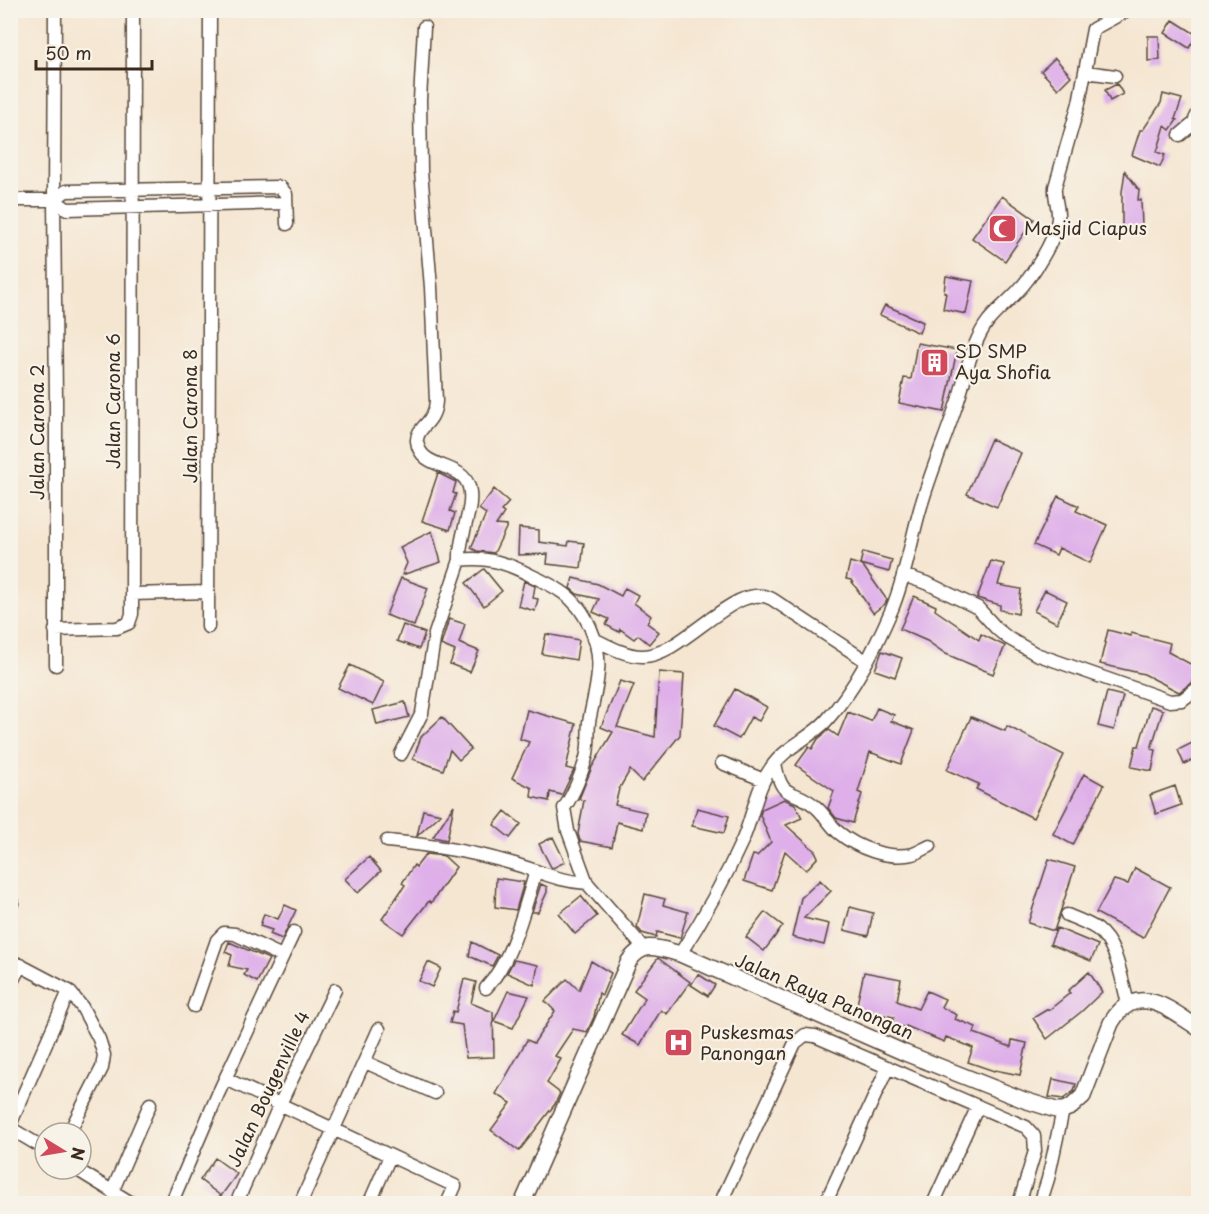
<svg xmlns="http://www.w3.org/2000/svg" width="1209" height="1214" font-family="'Playpen Sans',sans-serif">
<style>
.building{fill:#deafe9}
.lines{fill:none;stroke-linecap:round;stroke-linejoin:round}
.minor-casing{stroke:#574639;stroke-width:15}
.tertiary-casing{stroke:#574639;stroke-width:18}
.minor{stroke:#fff;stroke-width:12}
.tertiary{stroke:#fff;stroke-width:15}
.labels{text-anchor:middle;stroke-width:4.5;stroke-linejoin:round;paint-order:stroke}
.poi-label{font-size:18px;fill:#3b2a1e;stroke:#f7f3e8;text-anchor:start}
.street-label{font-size:18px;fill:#3b2a1e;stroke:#f7f3e8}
</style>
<rect width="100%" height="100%" fill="#f7f3e8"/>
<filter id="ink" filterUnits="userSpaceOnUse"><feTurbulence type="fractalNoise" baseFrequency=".0167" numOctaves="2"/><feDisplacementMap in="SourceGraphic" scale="12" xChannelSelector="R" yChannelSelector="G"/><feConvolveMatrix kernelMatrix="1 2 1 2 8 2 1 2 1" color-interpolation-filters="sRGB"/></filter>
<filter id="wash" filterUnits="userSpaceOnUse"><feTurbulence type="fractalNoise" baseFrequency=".008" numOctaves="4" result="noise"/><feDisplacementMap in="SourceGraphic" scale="24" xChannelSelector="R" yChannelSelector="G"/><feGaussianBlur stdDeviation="1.35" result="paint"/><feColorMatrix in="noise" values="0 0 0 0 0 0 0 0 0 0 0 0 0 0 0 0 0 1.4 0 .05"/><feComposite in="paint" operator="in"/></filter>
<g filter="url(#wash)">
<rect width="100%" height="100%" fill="#f5e6d2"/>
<g id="blocks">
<path class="building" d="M1173,20L1197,35L1189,48L1165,33Z
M1148,36H1159L1160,60L1148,61Z
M1055,58L1071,76L1058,89L1041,71Z
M1117,84L1123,94L1110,101L1105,90Z
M1163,94L1182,99L1175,119L1177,120L1170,130L1165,126L1157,152L1165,155L1160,167L1132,155L1140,130H1143L1161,103Z
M1125,171L1139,190L1138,200H1141L1142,228L1122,227V192Z
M1002,196L1034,219L1005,261L972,238Z
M946,276L973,281L966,314L943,309L946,293L944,292Z
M885,305L923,322L919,333L880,315Z
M917,343L957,350L944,412L899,403L904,378L911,379Z
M991,439L1021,453L997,507L967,494Z
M438,473L456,482L453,493L456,494L450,511L455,513L450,530L422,521Z
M494,489L509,502L501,511L504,513L496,525L507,526L494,553L477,551L471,548L486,514L479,509Z
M1058,496L1079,506L1076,511L1107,525L1090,563L1059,548L1056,555L1034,545Z
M519,528L539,530V542L568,546L569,541L584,543L581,568L547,564L548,554L518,555Z
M432,531L441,562L402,575L407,563L400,547Z
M863,552L892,560L889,572L860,564Z
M991,561L1004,564L998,585L1021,589L1018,614L1000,610V605L977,598Z
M850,562L863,566L887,600L885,604L873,613L851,580L846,579Z
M484,569L502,591L484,606L466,583Z
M401,578L428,588L414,626L386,615Z
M573,578L598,584L621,596L625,588L638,595L634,603L651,616L647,623L659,632L649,644L638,635L634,639L620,629L619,632L606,625L609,619L593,612L599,599L577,594L570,588Z
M524,581L535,586L533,598L538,599L535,611L518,606Z
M1045,590L1067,601L1057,623L1034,611Z
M914,596L936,606L935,610L979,640L981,634L1005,646L993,674L946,654L927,641L900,629Z
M449,619L465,624L459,643L479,651L470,672L450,664L455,651L441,645Z
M403,625L425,633L419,649L397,641Z
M1108,630L1131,636V633L1170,643L1168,652L1198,668L1191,683L1179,692L1144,674L1100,664Z
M546,634L579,640L576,660L542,654Z
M882,651L902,658L895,677L875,670Z
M350,665L384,682L373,705L338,688Z
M659,672L684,674L680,735L642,782L630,770L619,789L615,805L646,812L643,829L617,822L612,847L580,841L578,834L584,800L579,799L592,767L613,732L601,727L620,681L634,685L617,727L655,737Z
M735,689L767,707L759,721L751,717L739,739L714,726Z
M1107,692L1123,696L1114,730L1098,726Z
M405,702L409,717L377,725L373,710Z
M1151,706L1163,710L1151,749L1156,750L1152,771L1131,767L1136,746H1139Z
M877,708L894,715L891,721L914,730L901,764L870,752L858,792L862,794L853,823L836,818L828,808L834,791L796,765L809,747L812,749L818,739L829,730L838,736L848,712L871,721Z
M527,710L576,724L566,768L574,770L573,772L562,795L550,792L549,801L531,797L532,788L512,778L529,742L520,739Z
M442,717L471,749L459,760L450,750L443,770L413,759L421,737Z
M971,717L1005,731L1007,726L1064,755L1033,818L976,789L979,784L947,770Z
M1198,740V757L1184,764L1178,750Z
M1084,774L1104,785L1073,845L1053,834Z
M1175,786L1181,805L1156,814L1150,795Z
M784,799L795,804L802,818L786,825L815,851L818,857L806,870L785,851L772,890L744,881L753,855L757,856L771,842L760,815L762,809Z
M454,805L447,840L433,837Z
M697,808L729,816L724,833L692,826Z
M423,810L441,814L417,836Z
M505,811L521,824L510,838L494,825Z
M553,837L565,862L553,868L551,867L539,844Z
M426,854L444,856L456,867L431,903L429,901L403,934L382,919L405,885L402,883L414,865L416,867Z
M369,857L381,871L358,893L345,879Z
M1049,859L1075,867L1054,931L1028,923Z
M1135,868L1170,887L1143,938L1096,913L1114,880L1128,884Z
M496,878L524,882L516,910L495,907Z
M820,880L831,891L804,918L829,924L824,945L792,937L801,898Z
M541,884L547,887V892L538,912H532Z
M645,894L665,899L663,905L688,912L680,938L657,932L656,937L642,933L637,927Z
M581,896L597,916L575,934L559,914Z
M285,905L296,910L282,939L270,934L272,930L260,926L264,914L278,919Z
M850,907L873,913L868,936L844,930Z
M765,912L783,926L764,951L746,937Z
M1057,928L1098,945L1091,961L1050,944Z
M229,942L269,959L257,982L244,975L247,970L229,966L232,955L225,952Z
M472,942L498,955L492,966L469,956Z
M658,958L690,982L667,1014L661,1010L640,1045L622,1035L645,998L634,990Z
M514,960L538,965L534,985L507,973Z
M591,961L611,973L602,995L599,993L594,1017L587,1032L573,1029L555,1056L561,1059L547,1083L560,1093L555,1104L519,1151L491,1130L511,1103L496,1094L527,1040L534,1043L555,1011L545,1001L567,979L579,990Z
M428,962L441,968L432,987L419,981Z
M864,972L901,979L897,1001L918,1009L927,991L945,999L941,1007L957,1015L955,1019L976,1027L974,1033L1011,1047L1012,1040L1027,1043L1020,1075L995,1070L994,1071L968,1062L973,1048L959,1042L946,1037L944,1042L906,1026L905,1028L892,1023L894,1017L856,1009Z
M1089,972L1102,992L1081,1012L1047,1039L1033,1018L1048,1009L1049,1010L1070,993L1068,991Z
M698,974L715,985L708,996L691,985Z
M464,979L476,982L471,1003L493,1012L494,1057L466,1058L462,1025L450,1023L453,1011L456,1012Z
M508,991L529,996L513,1028L494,1021Z
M1053,1079L1076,1084L1074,1091L1063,1099L1049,1097Z
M215,1158L237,1174L221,1196L200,1180Z"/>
</g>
</g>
<g filter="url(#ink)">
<use href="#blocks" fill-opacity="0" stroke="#574639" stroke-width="1.5"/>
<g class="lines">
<defs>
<path id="minor" d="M55,10L54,200L56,401V665
M424,27L420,100L421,171L431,287L436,401C435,424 416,427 417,441C420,471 462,461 469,487C475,509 458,536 460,560C486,556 507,563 530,575C541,580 552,585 562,592C586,608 601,643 598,672C597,689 592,705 589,722C588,732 589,743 587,754C583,771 574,794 564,808L568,831L587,883L643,947
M1086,72L1115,76
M1180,135L1193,124L1198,113
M10,200H54L67,209L286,203
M54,200L66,191L280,187L286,194L287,224
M903,575L929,584L978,608L997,629L1008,638L1036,654L1170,701L1182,700L1198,688
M132,594L208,592
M208,627L210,10
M55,630L117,628L129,623L132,614L133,10
M594,639C608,646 626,656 642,656C683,657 735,579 772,599L866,661
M401,754L422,713L435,634L460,560
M722,763L764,780
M775,763C782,803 792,786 816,807C825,815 830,825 838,832C857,848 888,860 913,854C919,852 925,848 930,846
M387,841C430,845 470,851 511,863C540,871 556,881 587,883
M10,908L12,903
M1067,915C1077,919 1088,923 1097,929C1118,945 1121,979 1128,1003
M680,954C704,917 725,879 743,839C753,816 756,789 771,768C785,747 809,739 826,721C855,689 875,648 892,609C905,578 910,545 919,513C929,476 944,442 956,406C964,386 966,365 975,345C987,316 996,314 1016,293C1032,277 1055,241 1058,219C1059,208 1054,198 1055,187L1079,103L1093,29L1128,10
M10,960L69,991L82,1007L99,1039L104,1055L102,1068L69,1133
M10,985L21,965
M486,988C513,959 524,909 536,871
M194,1006L217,940L224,933L235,934L282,956
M365,1062L435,1093
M226,1079L455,1186L447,1204
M10,1125L69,991
M10,1128L45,1149
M76,1169L133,1204
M112,1192L150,1104
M171,1204L218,1094L294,932
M236,1204L280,1104L335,990
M300,1204L379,1029
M369,1204L390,1156
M720,1204L795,1043L805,1035L815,1036L1026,1127L1034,1136L1035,1151L1019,1204
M825,1204L888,1067
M933,1204L978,1106
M1040,1204L1048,1179L1063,1110"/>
<path id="tertiary" d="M522,1204L629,961C644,940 658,948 680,954L905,1053L1024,1100L1056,1110H1063L1071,1107L1083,1096L1111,1023C1136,980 1169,1009 1198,1028"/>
</defs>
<use href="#minor" class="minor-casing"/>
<use href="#tertiary" class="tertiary-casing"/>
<use href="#minor" class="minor"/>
<use href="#tertiary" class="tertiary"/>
</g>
</g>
<defs>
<symbol id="mosque-square" viewBox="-11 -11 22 22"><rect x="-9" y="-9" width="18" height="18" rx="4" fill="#d1495b" stroke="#f7f3e8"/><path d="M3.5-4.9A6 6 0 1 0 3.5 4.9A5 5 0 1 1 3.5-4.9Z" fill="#fff"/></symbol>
<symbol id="building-square" viewBox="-11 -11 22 22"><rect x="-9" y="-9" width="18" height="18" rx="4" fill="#d1495b" stroke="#f7f3e8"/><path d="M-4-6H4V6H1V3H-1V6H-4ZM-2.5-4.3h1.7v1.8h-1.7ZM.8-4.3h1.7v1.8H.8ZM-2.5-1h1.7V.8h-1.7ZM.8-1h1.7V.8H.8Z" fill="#fff"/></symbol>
<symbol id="hospital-square" viewBox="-11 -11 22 22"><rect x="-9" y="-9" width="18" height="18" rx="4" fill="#d1495b" stroke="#f7f3e8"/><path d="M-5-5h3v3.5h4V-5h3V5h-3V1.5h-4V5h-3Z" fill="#fff"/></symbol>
</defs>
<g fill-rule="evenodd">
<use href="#mosque-square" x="986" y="212" width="33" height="33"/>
<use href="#building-square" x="918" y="346" width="33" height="33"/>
<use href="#hospital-square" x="662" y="1026" width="33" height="33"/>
</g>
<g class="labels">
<g class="poi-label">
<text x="1024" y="235">Masjid Ciapus</text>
<text x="955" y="358">SD SMP<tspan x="955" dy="21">Aya Shofia</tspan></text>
<text x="700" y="1039">Puskesmas<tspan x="700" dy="21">Panongan</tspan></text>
</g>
<g class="street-label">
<text transform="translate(114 401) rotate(-90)" y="6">Jalan Carona 6</text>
<text transform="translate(191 416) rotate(-90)" y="6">Jalan Carona 8</text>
<text transform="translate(38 432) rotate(-90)" y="6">Jalan Carona 2</text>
<text transform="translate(824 997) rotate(23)" y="6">Jalan Raya Panongan</text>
<text transform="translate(269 1089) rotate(-65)" y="6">Jalan Bougenville 4</text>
</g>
</g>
<rect width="1209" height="1214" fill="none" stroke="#f7f3e8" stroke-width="36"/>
<g transform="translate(63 1151) rotate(101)"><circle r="28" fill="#f7f3e8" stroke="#aca397" stroke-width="1.5"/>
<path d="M0-4.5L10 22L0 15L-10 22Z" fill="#d1495b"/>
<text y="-9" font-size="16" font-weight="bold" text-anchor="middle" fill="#3b2a1e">N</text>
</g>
<path d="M36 60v9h116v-9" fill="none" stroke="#3b2a1e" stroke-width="3"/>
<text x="45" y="60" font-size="18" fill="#3b2a1e" stroke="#f7f3e8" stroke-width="4.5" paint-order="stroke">50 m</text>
</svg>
